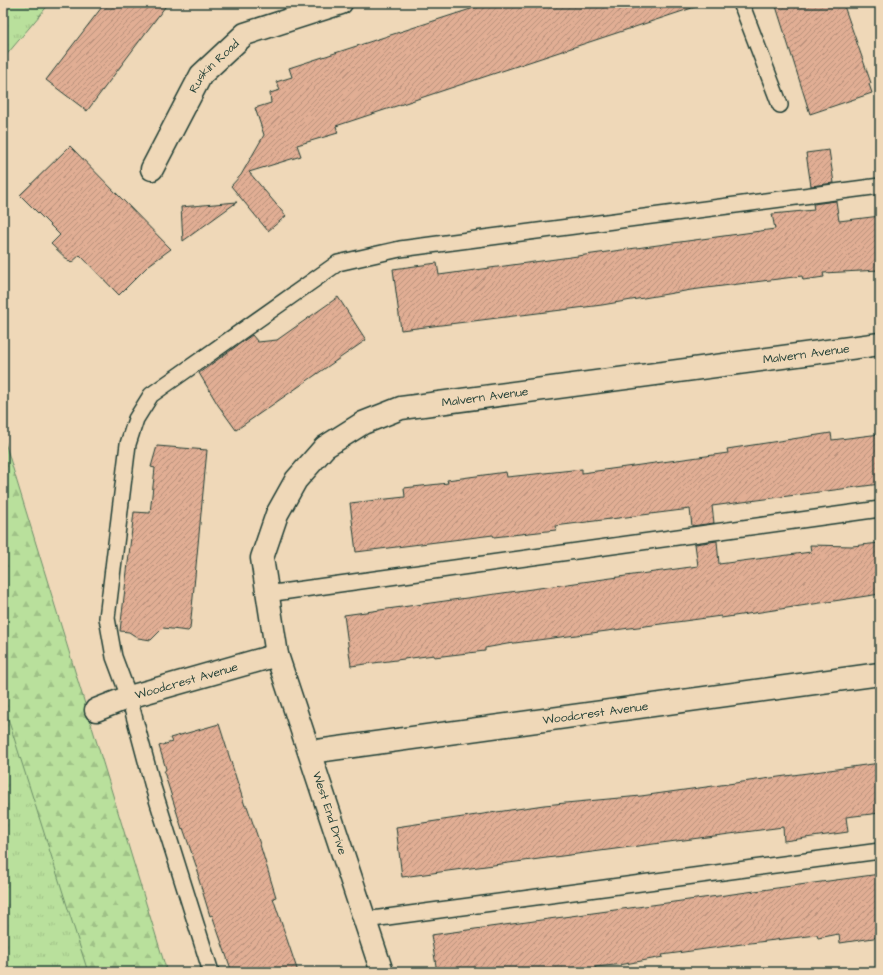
<svg xmlns="http://www.w3.org/2000/svg" width="883" height="975" font-family="'Architects Daughter',sans-serif">
<style>
.forest{fill:url(#forest-firs);stroke:#6c8e68}
.park{fill:url(#park-tufts);stroke:#6c8e68}
.building{fill:url(#building-hatch);stroke:#1f3d34}
.lines{fill:none;stroke-linecap:round;stroke-linejoin:round}
.lane-casing{stroke:#1f3d34;stroke-width:18}
.street-casing{stroke:#1f3d34;stroke-width:25}
.lane{stroke:#efd8b8;stroke-width:15}
.street{stroke:#efd8b8;stroke-width:22}
.labels{text-anchor:middle;stroke-width:3.5;stroke-linejoin:round;paint-order:stroke}
.street-label{font-size:12px;fill:#1f3d34;stroke:#efd8b8}
</style>
<defs>
<pattern id="forest-firs" width="22" height="20" patternUnits="userSpaceOnUse"><rect width="22" height="20" fill="#b9e09c"/><path d="M5 1l3.5 6h-7zM16 11l3.5 6h-7z" fill="#9fc187"/></pattern>
<pattern id="park-tufts" width="24" height="20" patternUnits="userSpaceOnUse"><rect width="24" height="20" fill="#b9e09c"/><path d="M3 7l-1-3M5 7V3M7 7l1-3M15 17l-1-3M17 17v-4M19 17l1-3" fill="none" stroke="#9fc187"/></pattern>
<pattern id="building-hatch" width="6" height="6" patternUnits="userSpaceOnUse"><rect width="6" height="6" fill="#e1ae94"/><path d="M-1 1l2-2M0 6l6-6M5 7l2-2" fill="none" stroke="#b68f7a"/></pattern>
</defs>
<rect width="100%" height="100%" fill="#efd8b8"/>
<filter id="ink" filterUnits="userSpaceOnUse"><feTurbulence type="fractalNoise" baseFrequency=".025" numOctaves="2"/><feDisplacementMap in="SourceGraphic" scale="8" xChannelSelector="R" yChannelSelector="G"/><feConvolveMatrix kernelMatrix="1 2 1 2 8 2 1 2 1" color-interpolation-filters="sRGB"/></filter>
<g filter="url(#ink)">
<path class="forest" d="M3,436L167,972H3Z"/>
<path class="park" d="M3,3H50L3,59Z
M3,703L88,972H3Z"/>
<path class="building" d="M105,3H168L87,111L46,80Z
M489,3H694L695,7L336,126L338,133L297,145L301,156L249,172L286,216L268,231L231,186L241,175L264,135L255,108L271,103L270,93L280,90L276,82L292,77L289,68Z
M775,3H843L871,83L869,84L872,93L810,114Z
M70,146L171,249L149,265L119,295L80,255L71,263L51,244L60,235L20,195Z
M829,150L834,183L811,186L806,153Z
M836,201L839,221L880,216V270L823,273L824,277L803,280L802,276L691,290L602,305L401,330L393,269L437,263L439,275L775,229L772,214L814,210L813,204Z
M237,202L183,241L181,207Z
M338,297L366,340L236,430L218,405L199,373L252,335L258,342L277,340Z
M831,433L832,440L880,434V484L712,506L714,523L692,526L690,509L555,526L556,530L494,537L493,535L356,552L350,503L405,497L404,488L448,483L447,480L506,472L507,477L582,469V473L728,453L727,449Z
M157,446L207,450L190,629L188,631L163,628L151,640L138,638L129,632L120,631L134,512L150,513L155,468L151,467Z
M717,541L719,564L811,552L810,545L852,546L880,543V594L721,618V616L684,621L507,644L485,648V651L434,657V655L351,666L344,615L698,566L695,544Z
M219,724L245,806H247L258,838L276,897L273,898L298,972H232L212,915L210,916L198,877L199,874L183,828L182,829L164,772L166,769L159,746L172,742L170,738Z
M880,763V813L846,817L848,832L784,841L783,827L402,877L396,827L544,805L641,796Z
M880,874V937L840,943L839,934L818,938L817,935L742,944L662,955L663,957L625,964L595,967L596,972H437L431,935Z"/>
<g class="lines">
<defs>
<path id="lane" d="M741,3L780,105
M267,594L880,509
M365,920L880,851
M211,972L153,787L129,697L114,657L107,618L128,444L136,419L151,395L338,263L400,249L880,186"/>
<g id="street">
<path id="s1" d="M152,169L201,75L245,34L341,3"/>
<path id="s2" d="M96,710L129,697L277,655"/>
<path id="s3" d="M310,752L880,674"/>
<path id="s4" d="M382,972L277,655L262,558L277,514L296,480L325,447L363,423L401,408L880,344"/>
</g>
</defs>
<use href="#lane" class="lane-casing"/>
<use href="#street" class="street-casing"/>
<use href="#lane" class="lane"/>
<use href="#street" class="street"/>
</g>
</g>
<g class="labels">
<g class="street-label">
<text dy="4" stroke="none"><textPath href="#s1" startOffset="121">Ruskin Road</textPath></text>
<text dy="4" stroke="none"><textPath href="#s4" startOffset="1056">Malvern Avenue</textPath></text>
<text dy="4" stroke="none"><textPath href="#s4" startOffset="732">Malvern Avenue</textPath></text>
<text dy="4" stroke="none"><textPath href="#s2" startOffset="95">Woodcrest Avenue</textPath></text>
<text dy="4" stroke="none"><textPath href="#s3" startOffset="288">Woodcrest Avenue</textPath></text>
<text transform="translate(330 813) rotate(72)" y="4">West End Drive</text>
</g>
</g>
<rect width="883" height="975" fill="none" stroke="#efd8b8" stroke-width="16"/>
<rect x="8" y="8" width="867" height="959" fill="none" stroke="#1f3d34" stroke-width="1.5" filter="url(#ink)"/>
</svg>
